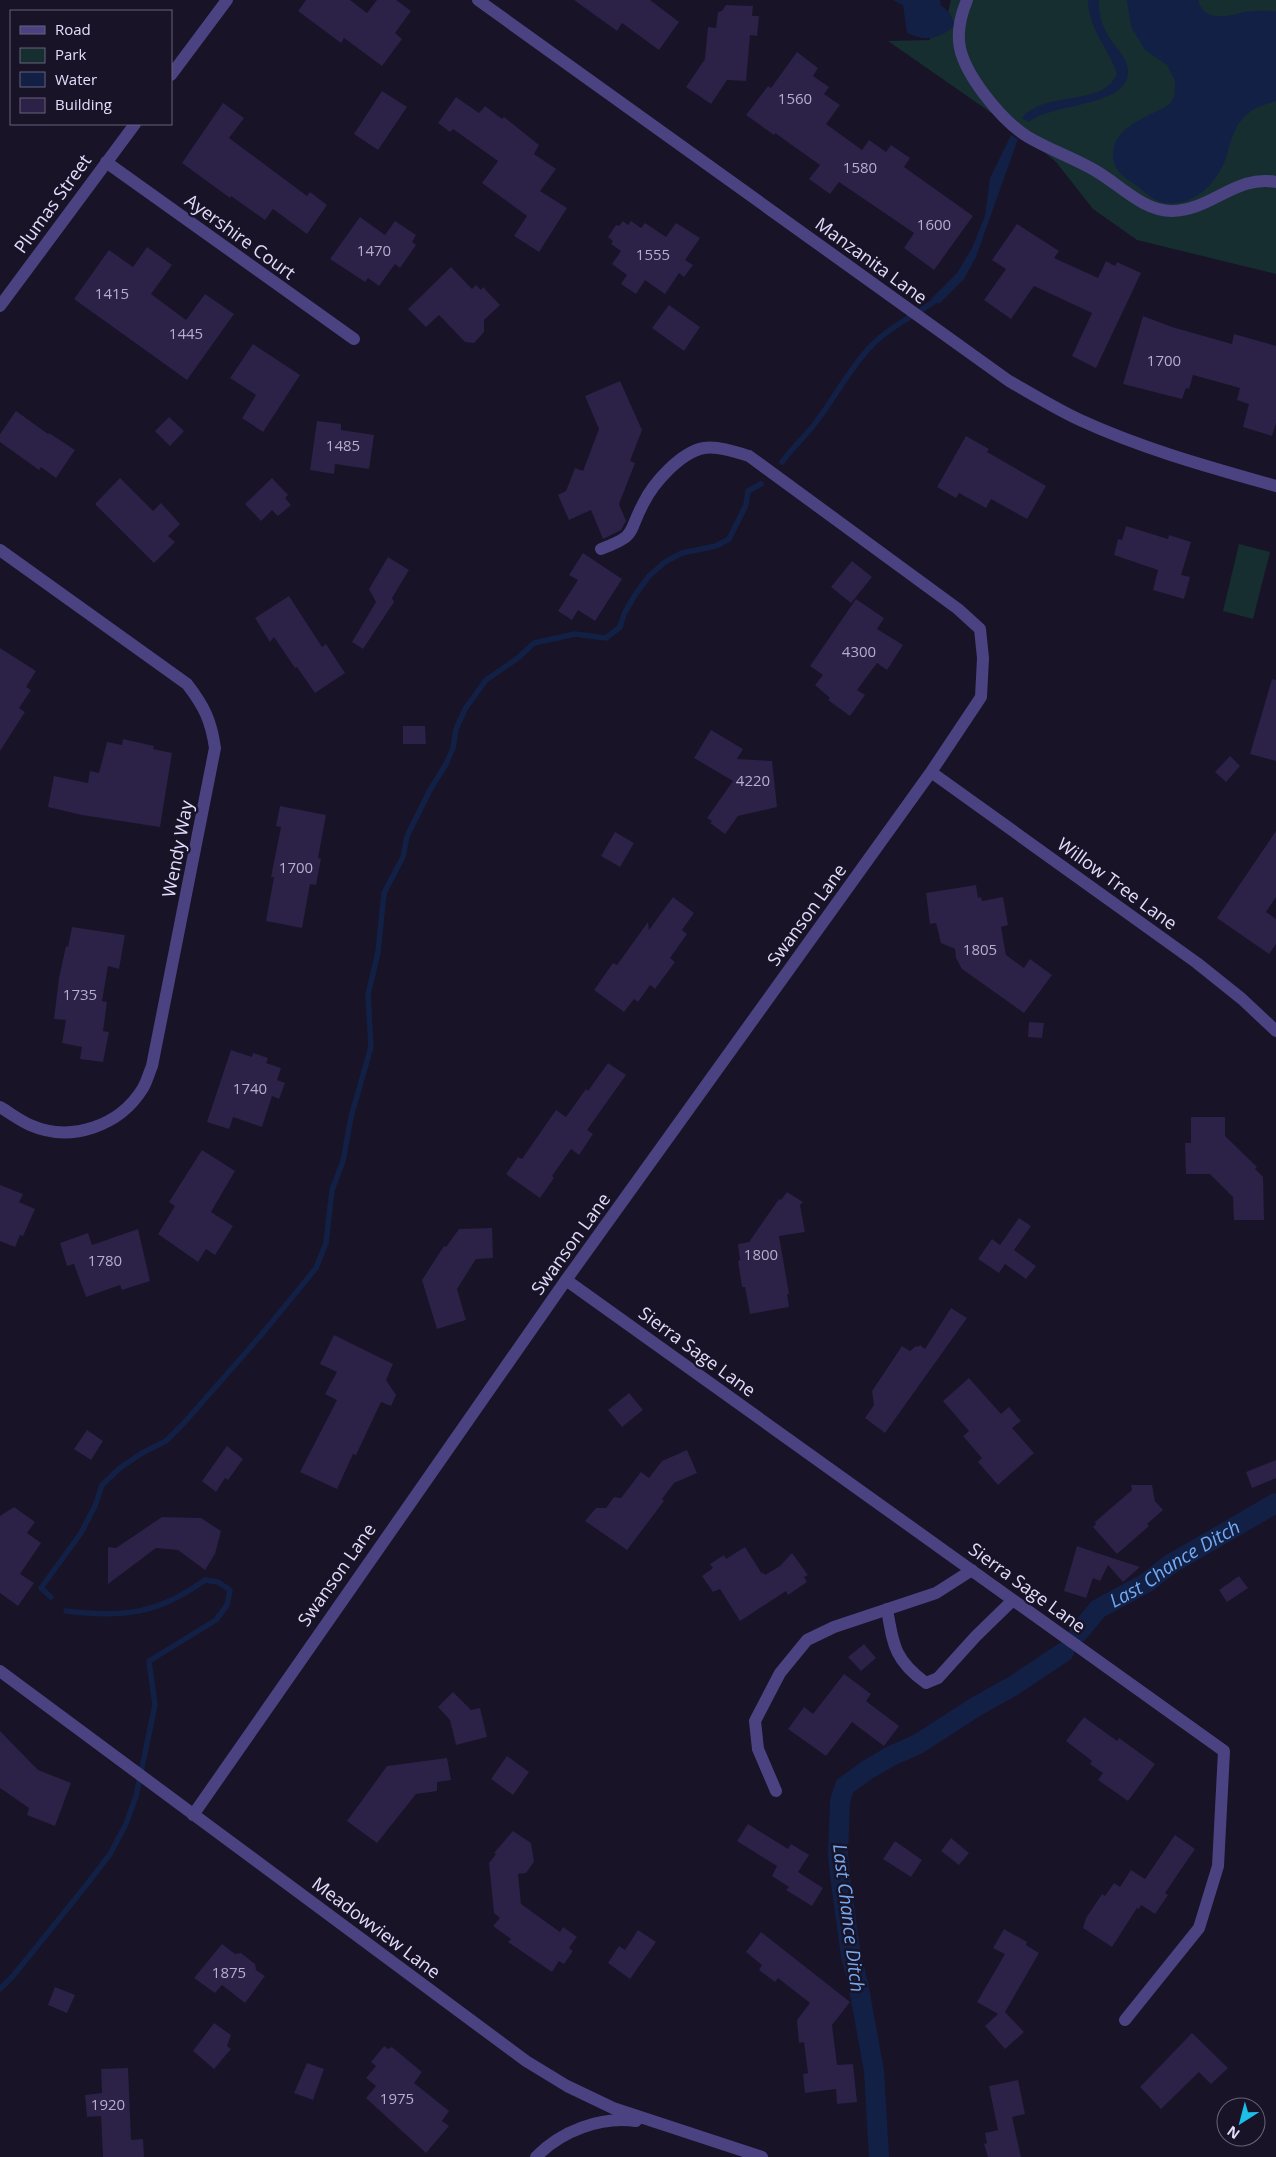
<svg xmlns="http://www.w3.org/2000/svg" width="1276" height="2157" font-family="'Open Sans',sans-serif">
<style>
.green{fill:#162e30}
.water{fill:#122046}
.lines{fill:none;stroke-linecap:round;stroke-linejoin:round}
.stream{stroke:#122046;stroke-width:5.5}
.canal{stroke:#122046;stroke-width:20}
.building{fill:#2c2146}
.minor{stroke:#4b4381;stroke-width:12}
.labels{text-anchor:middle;stroke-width:5;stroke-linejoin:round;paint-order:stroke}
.number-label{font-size:15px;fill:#b5adce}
.street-label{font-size:18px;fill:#e3dcfb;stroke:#181327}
.water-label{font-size:19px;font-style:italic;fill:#75aaf1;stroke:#181327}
</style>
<rect width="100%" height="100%" fill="#181327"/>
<path class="green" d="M951,0H1276V274L1137,240L1093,209L1056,162L1026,137L888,41L929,40L946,21Z
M1239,544L1270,552L1253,619L1223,611Z"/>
<path class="water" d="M893,0H940L941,5L950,13L955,26C938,39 926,42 907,33L903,5Z
M1088,0H1099C1098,14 1103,29 1111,40C1118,51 1129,59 1128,74C1125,107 1052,103 1029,122L1022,118C1046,89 1102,108 1117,74C1109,49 1088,28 1088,0Z
M1127,0H1198C1204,21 1224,17 1240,13C1251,10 1265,11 1276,11V101C1263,105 1252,108 1243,118C1231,131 1230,148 1224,163C1214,186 1193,206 1165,203C1152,201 1141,188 1130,181C1119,174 1113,167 1113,154C1113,126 1151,116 1170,104L1174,97L1175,81L1167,65L1145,50L1131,27Z
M1011,135L1018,139L976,257L964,279L939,304L931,299L957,273L972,248L985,216L990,178Z"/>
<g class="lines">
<path class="stream" d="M782,462C793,447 808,434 819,418C837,394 851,366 873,344C892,325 918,314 939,298
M51,1597L41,1588L81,1533L95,1506L102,1485L120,1468L142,1453L166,1441L184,1423L262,1334L316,1268L326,1243L332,1190L343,1161L351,1117L371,1047L368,995L378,952L384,893L403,857L407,836L430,790L446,764L453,748L456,729L465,709L486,680L518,658L534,643L575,634L606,638L620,627L624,614L635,595L649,576L665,562L682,553L716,546L729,539L746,505L748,491L761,484
M0,1989L13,1976L88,1883L110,1854L126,1824L136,1796L155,1705L149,1661L216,1620L227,1605L230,1590L218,1582L205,1580C158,1614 123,1618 66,1611"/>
<g class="canal">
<path id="s1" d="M1079,1632L1098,1609L1146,1583L1169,1565L1276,1503"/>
<path d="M879,2157L874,2071L858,1983L851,1956L841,1883L838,1855L840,1801L845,1786L867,1770L891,1756L918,1744L977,1706L1013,1686L1064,1652"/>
</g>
</g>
<path class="building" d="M306,0H350L367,13L377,0H396L411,11L395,33L402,39L382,66L344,38L341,43L298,11Z
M574,0H650L679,22L659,50L622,23L617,31Z
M726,5L753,6L752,16H759L757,36L750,35L746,81L727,80L711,104L686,87L705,59L708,27L716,28L718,12L722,11Z
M797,52L818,68L813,76L829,87L824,94L840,105L826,124L862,150L869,140L886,152L891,145L910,158L904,167L973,216L934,270L904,248L914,233L839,182L830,194L809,179L820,165L775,133L774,135L746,115L768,86L771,88Z
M382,91L407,107L378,150L354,134Z
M456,97L479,113L485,106L502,119L504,117L539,145L534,154L556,169L540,191L567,208L539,252L514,236L527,216L482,183L498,161L453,129L450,132L438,123Z
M223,103L244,118L229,138L307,196L310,192L327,205L307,234L273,209L265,220L231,196L230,198L182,163Z
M360,217L385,235L395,221L416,235L412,242L416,245L400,268L395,264L379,286L368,278L365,282L330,259Z
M623,221L628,225L631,221L641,228L645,223L666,237L676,223L700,238L685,260L693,265L684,277L679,273L665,294L645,280L636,294L621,284L627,275L612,264L621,251L611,244L613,241L608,237L616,225L619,226Z
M1017,224L1059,251L1054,258L1098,278L1106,261L1115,266L1117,262L1141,273L1096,368L1072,356L1092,313L1034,286L1011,319L984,300L1006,269L992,260Z
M147,247L172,265L151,294L186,320L205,294L234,314L187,380L74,299L109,250L133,267Z
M451,267L472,289L476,285L481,290L483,287L500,305L484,320V332L474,343L465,342L439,315L426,327L408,309Z
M669,305L700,327L684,351L652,328Z
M1143,316L1172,327L1232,344L1234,334L1276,346V423L1272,436L1243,427L1249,404L1237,400L1240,388L1193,375L1189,389L1186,388L1182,399L1123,384Z
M253,344L300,375L263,432L242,418L256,395L230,378Z
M620,381L642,430L630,461L635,463L619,504L626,521L621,530L603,539L591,510L569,520L558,495L566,491L575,468L583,471L599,429L585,396Z
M16,411L48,434L49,433L75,450L56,478L41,467L39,470L0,442V434Z
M169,417L184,431L170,446L155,431Z
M317,421L341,424V430L374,435L369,469L335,464L334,474L310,470Z
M966,436L989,449L987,452L1046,486L1027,519L991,499L986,508L959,493L956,498L937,487Z
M120,478L153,511L161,503L180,524L168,536L175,542L154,563L95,504Z
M272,478L288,495L285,498L291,505L278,516L272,510L261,521L245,504Z
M1126,526L1168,539L1169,535L1191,542L1181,575L1190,577L1184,599L1153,590L1158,570L1114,555L1118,539L1122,540Z
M583,553L622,579L595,621L578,610L572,620L558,611L578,580L569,575Z
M388,557L409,570L392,598L394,602L363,649L352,642L376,602L369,589Z
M852,561L872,577L851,603L831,587Z
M289,596L322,647L326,644L345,673L315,693L297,667L295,668L274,637L270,642L255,618Z
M856,599L884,618L877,629L903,645L887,670L877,663L857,690L865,695L850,716L828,700L830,698L815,685L823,675L810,666Z
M0,648L36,671L26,687L31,690L19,708L25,712L0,751Z
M1272,679L1276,680V761L1250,754Z
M403,726H425L426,744H403Z
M711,730L743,749L737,759L772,761L777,807L738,816L725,834L710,823L712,821L707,818L733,781L694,758Z
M123,739L154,746L153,749L172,753L160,827L82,815L48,807L54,776L88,783L90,771L99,773L107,742L122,745Z
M1230,756L1240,766L1226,782L1215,772Z
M280,806L326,815L318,858L321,859L316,885L310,884L302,928L266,921L274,877H271L281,827L276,826Z
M1276,831V897L1266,912L1276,919V944L1269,954L1217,918Z
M615,832L634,843L620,867L601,856Z
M976,885L978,898L981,897L982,901L1003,897L1008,925L1001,927L1006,955L1024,968L1030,959L1052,975L1024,1013L962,969L956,958L955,949L941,943L936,923L930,924L926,893Z
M673,897L694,913L682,930L687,934L670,958L675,962L655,989L650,985L638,1002L634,999L624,1012L594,990L613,963L617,965L648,922L649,930Z
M72,927L125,935L119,969L108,966L102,1001L107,1002L103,1031L109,1032L103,1062L80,1059L82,1047L62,1043L66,1020L54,1019L59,978L66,946L68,947Z
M1029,1022L1044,1023L1042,1038L1028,1037Z
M231,1050L252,1057L253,1053L268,1058L266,1063L281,1068L277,1080L285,1083L279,1099L272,1096L262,1127L233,1117L229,1129L207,1122Z
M608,1063L626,1075L587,1130L593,1134L579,1155L571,1149L552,1176L554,1178L540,1198L506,1174L518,1157L522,1159L556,1110L566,1117L586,1089L588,1091Z
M1191,1117H1225V1136L1257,1167L1255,1169L1263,1177L1264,1220H1234L1233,1197L1210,1174H1186L1185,1143H1191Z
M202,1150L235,1171L211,1212L233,1226L215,1255L206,1249L198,1262L158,1234L175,1206L169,1202Z
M0,1185L23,1194L19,1202L35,1209L23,1236L20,1235L15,1247L0,1241Z
M787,1192L803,1202L800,1205L805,1232L779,1236L789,1294H787L789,1307L750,1314L745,1287H742L738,1261L740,1260L738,1244L749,1242L779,1199L781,1200Z
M1019,1218L1031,1226L1014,1250L1036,1266L1026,1279L1005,1264L999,1273L978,1259L992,1239L1000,1245Z
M492,1228L493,1258L476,1259L457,1289L466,1320L437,1329L422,1280L444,1246L446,1247L459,1229Z
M138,1229L150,1281L122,1290L120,1285L86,1297L74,1264L67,1266L60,1243L88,1233L92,1245Z
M951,1308L967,1318L885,1433L865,1418L874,1405L872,1391L902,1346L910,1351L916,1346L918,1347L920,1345L925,1349Z
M334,1335L393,1364L386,1380L396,1395L391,1406L381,1402L356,1455L353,1454L337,1489L300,1472L337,1400L325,1394L337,1372L320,1364Z
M969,1378L1001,1414L1009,1407L1021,1421L1012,1428L1034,1453L998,1485L978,1462L982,1458L963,1436L969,1431L943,1401Z
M629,1393L643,1410L622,1427L608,1410Z
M87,1430L103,1441L91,1460L74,1449Z
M227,1446L243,1459L228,1480L225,1478L216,1492L202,1481Z
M687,1450L697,1473L674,1483L662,1499L664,1501L627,1550L585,1521L596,1508H606L614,1497L621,1498L641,1472L649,1478L662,1461Z
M1276,1460V1478L1252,1488L1246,1472Z
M1131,1485H1152L1155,1501L1163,1510L1147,1524L1149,1526L1117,1554L1093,1527L1096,1524L1095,1522L1132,1490Z
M14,1507L35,1522L27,1533L41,1543L20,1574L34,1583L18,1606L0,1593V1516Z
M162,1517L201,1518L221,1531L215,1554L205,1570L178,1550L156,1548L108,1584V1547L116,1548Z
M1077,1546L1097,1553L1140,1567L1123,1582L1108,1565L1100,1581L1093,1578L1086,1598L1064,1591Z
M745,1547L762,1574L763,1572L765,1575L780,1566L792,1553L808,1575L804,1577L807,1582L788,1595L786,1591L740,1621L720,1589L713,1592L702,1576L713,1568L710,1564L724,1555L726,1559Z
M1239,1576L1248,1588L1227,1602L1219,1590Z
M864,1644L876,1658L861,1671L848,1657Z
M844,1674L871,1694L866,1701L899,1726L884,1746L852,1722L826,1756L788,1729L804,1707L813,1714Z
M453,1692L471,1710L480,1708L487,1737L456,1745L450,1720L438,1707Z
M1084,1717L1117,1741L1119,1738L1155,1764L1128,1801L1098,1780L1103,1773L1090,1764L1092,1761L1066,1741Z
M0,1731L38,1770L71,1783L55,1826L27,1815L29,1808L0,1788Z
M507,1756L529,1772L513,1795L491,1779Z
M447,1758L451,1780L437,1782V1791L416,1794L377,1843L347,1821L387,1766Z
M748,1824L788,1849L791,1844L809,1855L798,1872L823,1888L812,1906L786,1890L789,1887L772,1876L777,1866L737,1841Z
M513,1831L531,1843L534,1862L526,1873L518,1874L521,1904L560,1932L563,1927L577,1937L569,1948L573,1951L564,1964L559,1961L552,1972L508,1942L511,1939L493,1926L500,1918L494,1913L489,1863L496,1854L494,1853Z
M1175,1835L1195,1849L1165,1893L1168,1895L1155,1914L1141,1905L1139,1909L1137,1908L1112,1947L1083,1928L1086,1918L1102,1894L1105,1896L1114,1883L1120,1887L1131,1870L1145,1879Z
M951,1838L969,1853L959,1865L941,1851Z
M895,1841L922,1860L911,1877L883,1859Z
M1004,1929L1027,1942L1026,1945L1039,1953L1005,2012L1024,2032L1005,2049L985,2026L998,2014L977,2002L1005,1954L993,1948Z
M638,1930L656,1942L630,1979L608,1963L619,1946L625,1950Z
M761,1932L850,2002L832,2025L837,2065L853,2064L857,2102L837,2104L836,2089L805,2093L803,2074L808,2073L804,2042L799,2043L797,2020L810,2003L778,1978L775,1982L759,1970L762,1965L746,1952Z
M222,1944L235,1954L241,1953L255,1964L256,1970L265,1976L245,2003L222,1985L215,1993L194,1978Z
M55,1987L75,1995L67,2013L48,2005Z
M214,2023L231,2035L227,2046L231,2049L214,2069L193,2051Z
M1192,2033L1228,2068L1211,2084L1199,2072L1161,2109L1140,2087Z
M384,2046L388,2049L392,2047L422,2072L414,2083L449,2111L442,2121L449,2126L426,2153L366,2098L376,2086L366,2078L376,2066L371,2062Z
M307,2063L324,2069L313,2100L294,2093Z
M128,2068L131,2140L143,2139L144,2157H103L101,2116L87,2117L85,2095L102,2093L101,2069Z
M1018,2080L1025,2114L1012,2117L1021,2157H988L984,2144L987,2143L985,2133L998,2130L989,2086Z"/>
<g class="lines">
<path class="minor" d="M478,0L1009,381C1032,394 1056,409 1080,420C1143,449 1209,467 1276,486
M967,0C962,12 958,28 959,41C961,72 1002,121 1028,137C1050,150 1074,158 1096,171C1120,185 1143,211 1172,211C1210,211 1237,174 1276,182
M171,75L227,0
M106,162L354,339
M0,306L135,124
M0,550L187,684C204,706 211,720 215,748L152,1066C149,1073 147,1081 143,1088C120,1126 71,1143 30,1125C19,1120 10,1113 0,1107
M931,772L1197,963L1242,999L1276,1031
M566,1280L1224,1751L1218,1866L1199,1928L1125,2020
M887,1609C893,1644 894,1660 926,1683L938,1678L976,1636L1013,1600
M0,1671L526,2061L567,2086L613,2108L762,2157
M776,1791L758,1749L755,1721L780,1673L807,1640L834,1627L936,1593L972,1570
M193,1815L566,1280L931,772L981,697L983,658L980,629L958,609L749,456C736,452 719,446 704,448C681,452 653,483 643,504C627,534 638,535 601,549
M536,2157C561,2131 601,2116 636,2121"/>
</g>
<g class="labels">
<g class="number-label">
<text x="795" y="104">1560</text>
<text x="860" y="173">1580</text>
<text x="934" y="230">1600</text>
<text x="374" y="256">1470</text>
<text x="653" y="260">1555</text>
<text x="112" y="299">1415</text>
<text x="186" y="339">1445</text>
<text x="1164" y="366">1700</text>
<text x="343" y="451">1485</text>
<text x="859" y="657">4300</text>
<text x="753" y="786">4220</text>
<text x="296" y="873">1700</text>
<text x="980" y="955">1805</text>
<text x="80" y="1000">1735</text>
<text x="250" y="1094">1740</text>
<text x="761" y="1260">1800</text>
<text x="105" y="1266">1780</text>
<text x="229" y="1978">1875</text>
<text x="397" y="2104">1975</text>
<text x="108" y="2110">1920</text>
</g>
<g class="street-label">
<text transform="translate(53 204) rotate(-54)" y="6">Plumas Street</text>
<text transform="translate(240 237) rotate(36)" y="6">Ayershire Court</text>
<text transform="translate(871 261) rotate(36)" y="6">Manzanita Lane</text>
<text transform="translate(178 849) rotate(-79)" y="6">Wendy Way</text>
<text transform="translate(1117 884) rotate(36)" y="6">Willow Tree Lane</text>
<text transform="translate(807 915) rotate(-54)" y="6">Swanson Lane</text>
<text transform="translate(571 1244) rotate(-54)" y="6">Swanson Lane</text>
<text transform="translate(697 1352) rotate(36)" y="6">Sierra Sage Lane</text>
<text transform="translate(337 1575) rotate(-55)" y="6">Swanson Lane</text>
<text transform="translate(1027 1588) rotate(36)" y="6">Sierra Sage Lane</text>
<text transform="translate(376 1928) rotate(37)" y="6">Meadowview Lane</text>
</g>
<g class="water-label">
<text dy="7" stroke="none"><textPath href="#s1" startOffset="119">Last Chance Ditch</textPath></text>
<text transform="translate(849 1918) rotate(83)" y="7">Last Chance Ditch</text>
</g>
</g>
<rect x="10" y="10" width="162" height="115" fill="#181327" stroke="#69637c"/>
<rect x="20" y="26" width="25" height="8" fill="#4b4381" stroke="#69637c"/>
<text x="55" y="35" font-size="15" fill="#e3dcfb">Road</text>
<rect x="20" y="48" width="25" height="15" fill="#162e30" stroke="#69637c"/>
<text x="55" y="60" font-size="15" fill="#e3dcfb">Park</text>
<rect x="20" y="72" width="25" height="15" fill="#122046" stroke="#69637c"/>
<text x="55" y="85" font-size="15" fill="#e3dcfb">Water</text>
<rect x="20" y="98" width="25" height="15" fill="#2c2146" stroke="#69637c"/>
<text x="55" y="110" font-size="15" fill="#e3dcfb">Building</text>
<g transform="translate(1241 2122) rotate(216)"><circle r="24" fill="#181327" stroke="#69637c"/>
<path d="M0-4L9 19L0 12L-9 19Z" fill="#1cbee7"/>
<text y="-8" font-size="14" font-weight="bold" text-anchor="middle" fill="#e3dcfb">N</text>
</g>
</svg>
